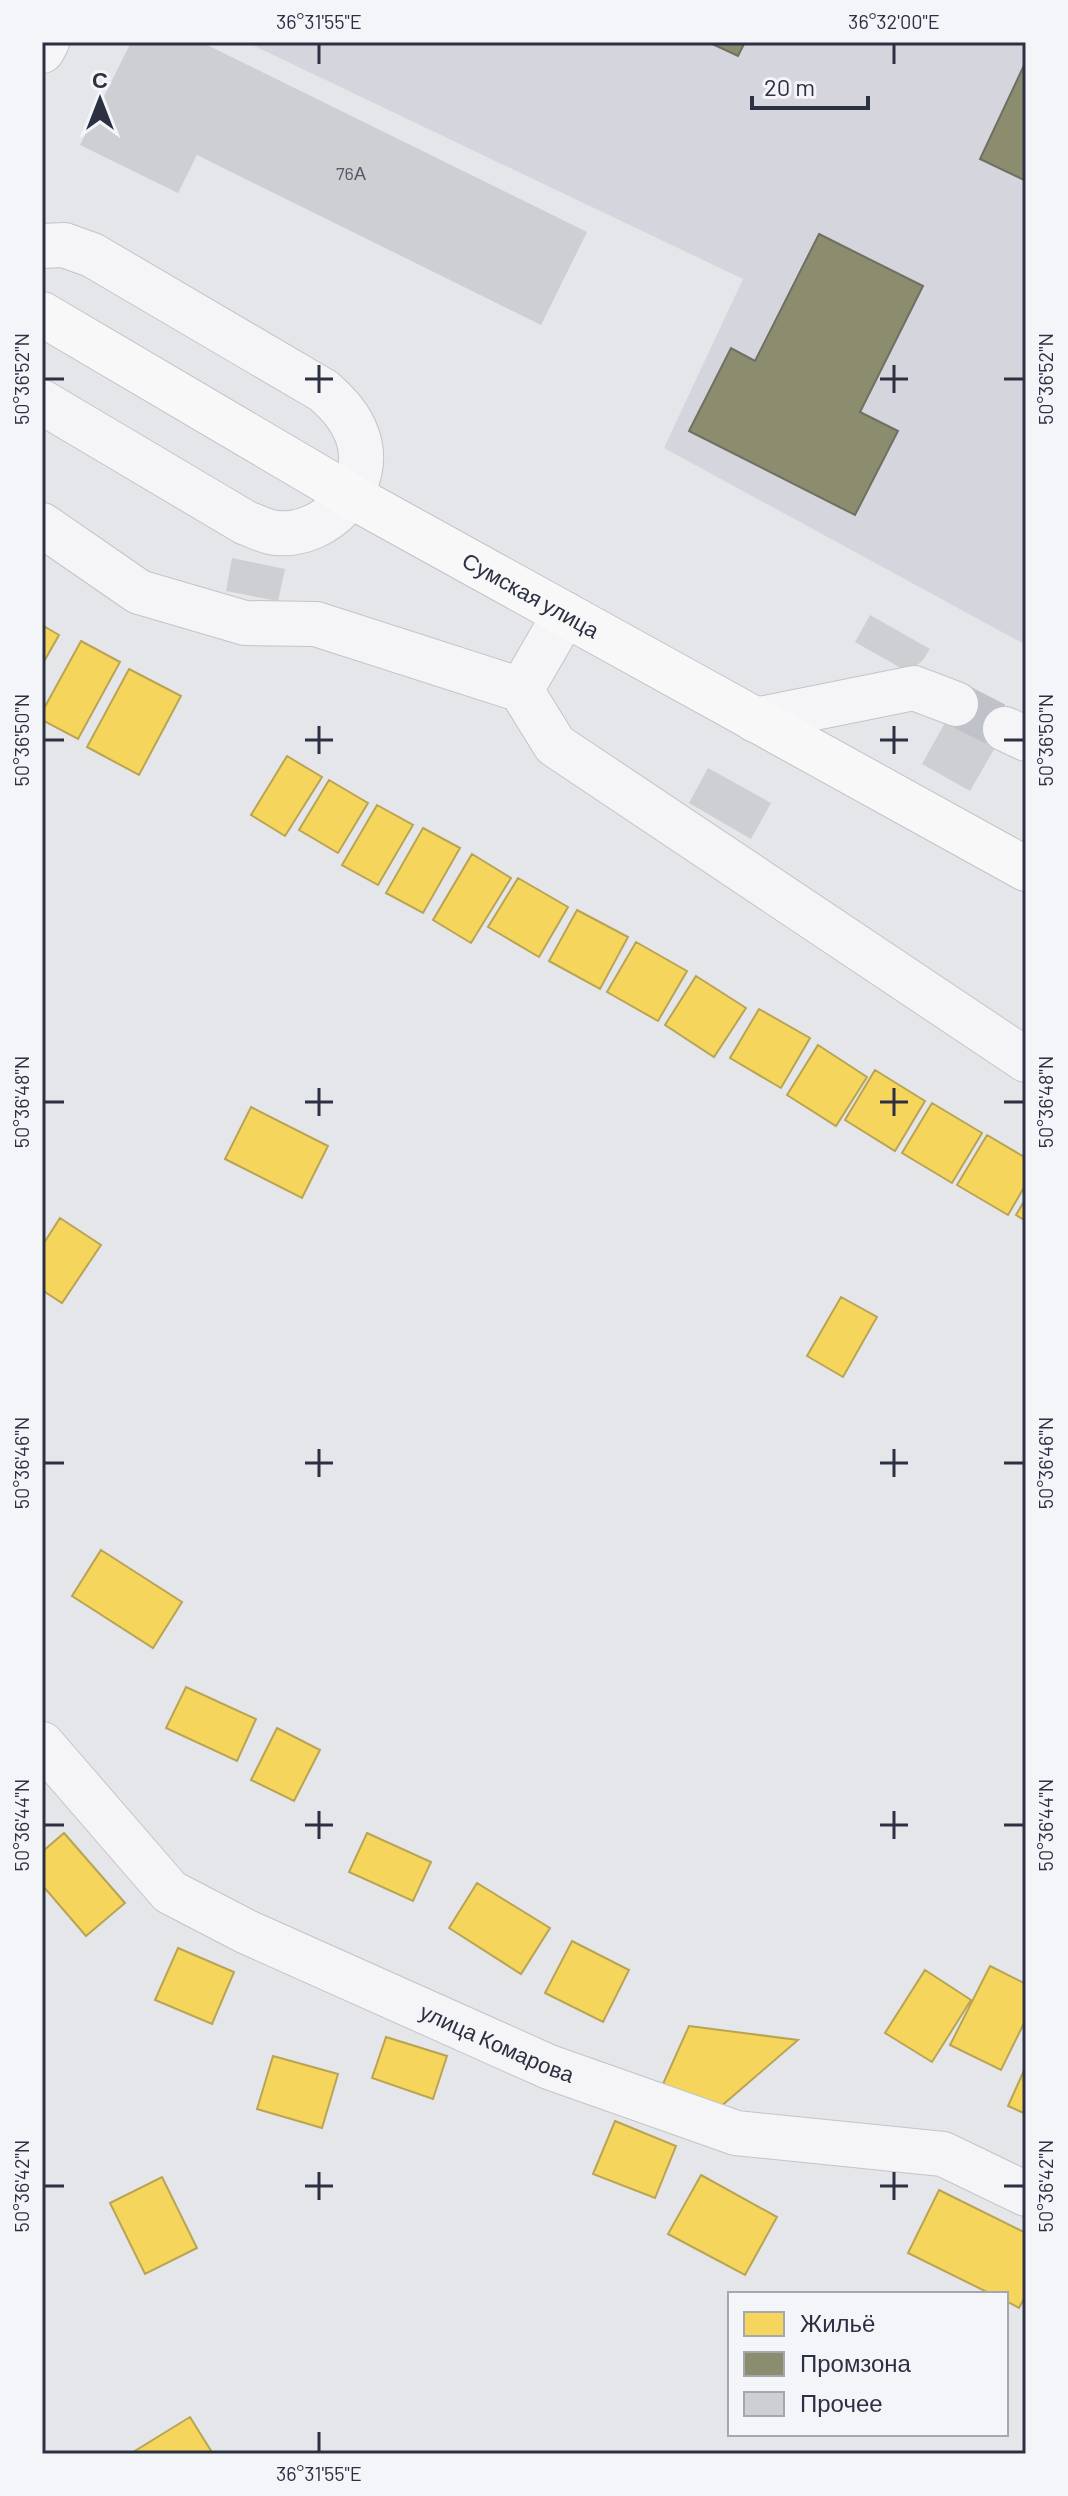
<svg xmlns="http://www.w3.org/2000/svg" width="1068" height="2496" font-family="Barlow,sans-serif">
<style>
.built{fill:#d4d5dd}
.homes{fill:#f6d55c;stroke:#b9a454;stroke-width:2}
.industry{fill:#8c8c6e;stroke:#6f7061;stroke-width:2}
.building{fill:#cecfd2}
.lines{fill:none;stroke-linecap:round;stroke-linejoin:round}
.minor-tunnel{stroke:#c0c2c9;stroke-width:44;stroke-dasharray:44 22;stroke-linecap:butt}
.minor-casing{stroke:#c3c4c8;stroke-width:46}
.major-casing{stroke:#c2c3c7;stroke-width:46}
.minor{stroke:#f5f5f7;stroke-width:44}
.major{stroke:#f8f8f8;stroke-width:44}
.ticks{fill:none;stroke:#2c3043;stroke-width:3}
.labels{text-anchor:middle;stroke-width:8;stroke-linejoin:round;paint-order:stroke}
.number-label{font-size:18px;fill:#555868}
.street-label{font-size:22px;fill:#2c3043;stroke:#f4f5f9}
.neatline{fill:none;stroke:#2c3043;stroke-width:3}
.ticks-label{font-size:20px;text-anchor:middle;fill:#2c3043}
</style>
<rect width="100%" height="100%" fill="#e5e6ea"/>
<path class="built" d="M246,42H1026V645L664,448L743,279Z"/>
<path class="homes" d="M42,625L59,635L42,665Z
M81,641L120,662L78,739L42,720V712Z
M129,669L181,696L139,775L87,747Z
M287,756L322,777L285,836L251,815Z
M329,780L368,803L338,853L299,830Z
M377,805L413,825L378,885L342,865Z
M423,828L460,848L423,913L386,893Z
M472,854L511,878L471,943L433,920Z
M518,878L568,907L539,957L488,927Z
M577,910L628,937L600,989L549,961Z
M636,942L687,971L658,1021L607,992Z
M696,976L746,1008L714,1057L665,1025Z
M759,1009L810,1038L781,1088L730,1058Z
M818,1045L867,1077L836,1126L787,1095Z
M875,1070L925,1101L895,1151L845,1120Z
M932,1103L982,1133L952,1183L902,1153Z
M251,1107L328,1146L302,1198L225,1159Z
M987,1135L1026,1158V1184L1008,1215L957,1185Z
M1026,1198V1221L1016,1215Z
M60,1218L101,1245L62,1303L42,1290V1246Z
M841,1297L877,1317L843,1377L807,1356Z
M101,1550L182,1602L153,1648L72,1596Z
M186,1687L256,1719L237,1761L166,1728Z
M277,1728L320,1750L294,1801L251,1780Z
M64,1833L125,1903L86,1936L42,1885V1852Z
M367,1833L431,1862L413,1901L349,1872Z
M477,1883L550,1928L521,1974L449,1928Z
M572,1941L629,1970L603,2022L545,1993Z
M178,1948L234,1972L212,2024L155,2000Z
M990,1966L1026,1984V2019L1001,2070L950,2045Z
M925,1970L971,2000L932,2062L885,2033Z
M689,2026L798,2040L719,2108L663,2084Z
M386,2037L447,2056L433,2099L372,2078Z
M273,2056L338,2074L322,2128L257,2109Z
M1026,2066V2114L1008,2106Z
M615,2121L676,2146L655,2198L593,2174Z
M701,2175L777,2217L745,2275L668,2234Z
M162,2177L197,2248L145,2274L110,2203Z
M939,2190L1026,2233V2295L1019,2308L1006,2301V2294H991L908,2253Z
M190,2417L213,2454H130Z"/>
<path class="industry" d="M708,42H745L738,56Z
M1026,61V181L980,159Z
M819,234L923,286L860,412L898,431L855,515L689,431L731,348L755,361Z"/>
<path class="building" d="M131,42H201L587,232L541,325L197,155L178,193L80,145Z
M232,558L285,569L278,601L226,591Z
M870,615L930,649L923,660L915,667L901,668L855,642Z
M962,692L1011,720L970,791L922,764Z
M708,768L771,803L751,839L689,803Z"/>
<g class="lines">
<path class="minor-tunnel" d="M956,704L1005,729"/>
<defs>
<g id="minor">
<path d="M42,51L47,42"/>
<path d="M42,246L64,245L92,255L324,391C339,405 350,416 357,435C376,486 326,538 276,533C266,532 255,526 246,523L42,402"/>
<path d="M42,525L139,592L245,623L316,624L521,690L555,745L1026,1060"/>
<path d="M521,690L565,614"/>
<path d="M755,720L914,688L956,704"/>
<path d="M1005,729L1026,739"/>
<path id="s1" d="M42,1744L170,1892L247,1932L549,2067L736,2133L943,2154L1026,2194"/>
</g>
<g id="major">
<path id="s2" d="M42,314L351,496L1026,869"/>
</g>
</defs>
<use href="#minor" class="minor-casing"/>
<use href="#major" class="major-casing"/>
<use href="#minor" class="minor"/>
<use href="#major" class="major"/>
</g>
<path class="ticks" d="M319,44V64M894,44V64M319,365V393M894,365V393M44,379H64M305,379H333M880,379H908M1004,379H1024M319,726V754M894,726V754M44,740H64M305,740H333M880,740H908M1004,740H1024M319,1088V1116M894,1088V1116M44,1102H64M305,1102H333M880,1102H908M1004,1102H1024M319,1449V1477M894,1449V1477M44,1463H64M305,1463H333M880,1463H908M1004,1463H1024M319,1811V1839M894,1811V1839M44,1825H64M305,1825H333M880,1825H908M1004,1825H1024M319,2172V2200M894,2172V2200M44,2186H64M305,2186H333M880,2186H908M1004,2186H1024M319,2432V2452"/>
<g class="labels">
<g class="number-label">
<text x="351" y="180">76А</text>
</g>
<g class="street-label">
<text dy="8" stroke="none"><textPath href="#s2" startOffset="564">Сумская улица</textPath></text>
<text dy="8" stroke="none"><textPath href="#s1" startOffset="556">улица Комарова</textPath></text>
</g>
</g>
<rect width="1068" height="2496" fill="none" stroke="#f4f5f9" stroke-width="88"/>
<rect x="728" y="2292" width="280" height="144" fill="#f4f5f9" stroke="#a4a6b0" stroke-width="2"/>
<rect x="744" y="2312" width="40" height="24" fill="#f6d55c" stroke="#a4a6b0" stroke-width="2"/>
<text x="800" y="2332" font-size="24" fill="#2c3043">Жильё</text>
<rect x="744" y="2352" width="40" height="24" fill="#8c8c6e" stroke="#a4a6b0" stroke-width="2"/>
<text x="800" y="2372" font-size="24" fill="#2c3043">Промзона</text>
<rect x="744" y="2392" width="40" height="24" fill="#cecfd2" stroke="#a4a6b0" stroke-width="2"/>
<text x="800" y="2412" font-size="24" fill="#2c3043">Прочее</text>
<g transform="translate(100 100)" stroke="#f4f5f9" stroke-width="6" paint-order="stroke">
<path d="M0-6L14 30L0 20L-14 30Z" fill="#2c3043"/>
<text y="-12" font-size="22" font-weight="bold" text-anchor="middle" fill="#2c3043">С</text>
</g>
<path d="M752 96v12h116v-12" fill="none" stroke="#2c3043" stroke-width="4"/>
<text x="764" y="96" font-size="24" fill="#2c3043" stroke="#f4f5f9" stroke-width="6" paint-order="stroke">20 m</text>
<rect x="44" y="44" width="980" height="2408" class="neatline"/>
<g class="ticks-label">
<text x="319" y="29">36°31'55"E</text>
<text x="894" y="29">36°32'00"E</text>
<text transform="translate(22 379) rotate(-90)" y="7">50°36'52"N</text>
<text transform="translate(1046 379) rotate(-90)" y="7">50°36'52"N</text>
<text transform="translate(22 740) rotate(-90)" y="7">50°36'50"N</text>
<text transform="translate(1046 740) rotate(-90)" y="7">50°36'50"N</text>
<text transform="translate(22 1102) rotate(-90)" y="7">50°36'48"N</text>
<text transform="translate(1046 1102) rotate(-90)" y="7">50°36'48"N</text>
<text transform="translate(22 1463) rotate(-90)" y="7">50°36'46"N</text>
<text transform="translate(1046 1463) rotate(-90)" y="7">50°36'46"N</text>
<text transform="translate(22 1825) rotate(-90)" y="7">50°36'44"N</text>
<text transform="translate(1046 1825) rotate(-90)" y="7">50°36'44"N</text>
<text transform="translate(22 2186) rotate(-90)" y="7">50°36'42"N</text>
<text transform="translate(1046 2186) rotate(-90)" y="7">50°36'42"N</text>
<text x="319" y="2481">36°31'55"E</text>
</g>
</svg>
